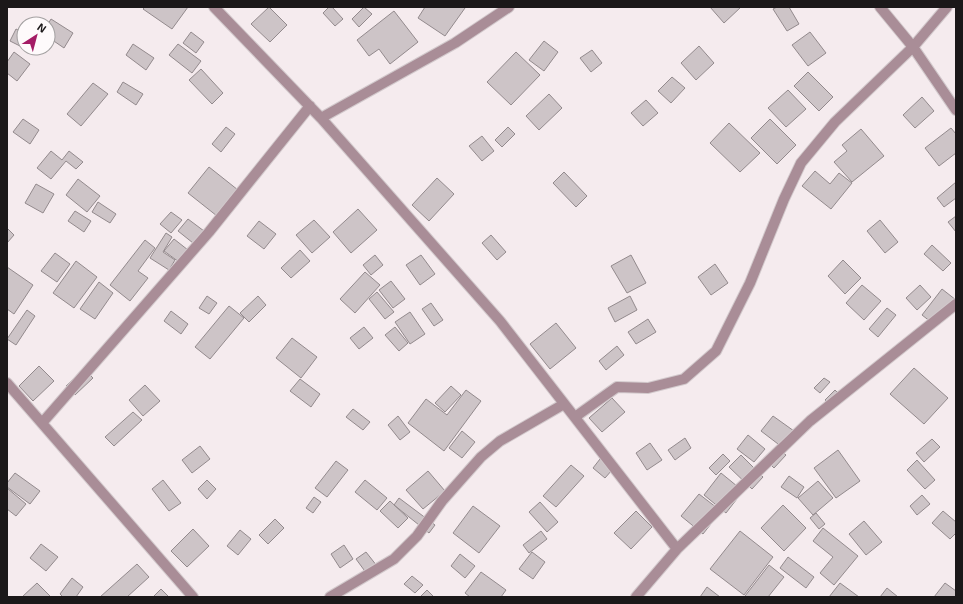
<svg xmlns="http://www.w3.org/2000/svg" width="963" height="604" font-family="'Exo 2',sans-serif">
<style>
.building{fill:#cdc4c7;stroke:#938a8d}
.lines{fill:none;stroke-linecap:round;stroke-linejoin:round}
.street-casing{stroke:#d2c9cc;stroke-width:12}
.street{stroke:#a98d97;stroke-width:10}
</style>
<rect width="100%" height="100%" fill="#f5ebee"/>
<path class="building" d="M145,7H188L172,29L143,9Z
M269,7L287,25L270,42L251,24Z
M329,7H332L343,19L335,26L323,13Z
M364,7L372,14L359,27L352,19Z
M425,7H464L465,8L445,36L418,18Z
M710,7H741L724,23Z
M777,7H789L799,24L787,31L773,9Z
M394,11L418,42L390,64L379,49L369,56L357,40Z
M51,19L73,33L64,48L48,37V24Z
M16,29L24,33V48L10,41Z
M191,32L204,42L196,53L183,43Z
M810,32L826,53L808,66L792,45Z
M544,41L558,52L544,71L529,60Z
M133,44L154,58L146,70L126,55Z
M178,44L201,61L192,73L169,55Z
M699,46L714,63L696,80L681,63Z
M592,50L602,63L591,72L580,58Z
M14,52L30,64L17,81L7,73V62Z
M516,52L540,75L511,105L487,82Z
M201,69L223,93L212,104L189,80Z
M808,72L833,97L819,111L794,86Z
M672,77L685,88L671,103L658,91Z
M123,82L143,94L136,105L117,92Z
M93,83L108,94L81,126L67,114Z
M788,90L806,109L786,127L768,108Z
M549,94L562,108L539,130L526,116Z
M922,97L934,111L915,128L903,115Z
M646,100L658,113L643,126L631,113Z
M23,119L39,130L30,144L13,132Z
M770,119L796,145L777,164L751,138Z
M729,123L760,153L740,172L710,143Z
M226,127L235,134L221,152L212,144Z
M508,127L515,134L502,147L495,140Z
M951,128L956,134V153L939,166L925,148Z
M861,129L884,156L852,182L834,162L847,151L842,145Z
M482,136L494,151L482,161L469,146Z
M51,151L62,160L69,151L83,162L76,169L66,161L51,179L37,168Z
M209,167L238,190L217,216L188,193Z
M815,171L830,184L839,173L852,183L831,209L802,186Z
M564,172L587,196L576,207L553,183Z
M437,178L454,194L429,221L412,205Z
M78,179L100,196L87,212L66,195Z
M956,182V198L944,207L937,198Z
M36,184L54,194L43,213L25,203Z
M98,202L116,214L110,223L92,212Z
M358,209L377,230L351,253L333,232Z
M75,211L91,221L84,232L68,221Z
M171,212L182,220L171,233L160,224Z
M956,216V232L948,222Z
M188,219L208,234L198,247L178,231Z
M314,220L330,237L312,253L296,235Z
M880,220L898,242L885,253L867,231Z
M259,221L276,234L264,249L247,236Z
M7,228L14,235L7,243Z
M166,233L172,237L163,252L175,260L169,270L150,258Z
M491,235L506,252L497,260L482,243Z
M174,239L188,250L179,262L164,251Z
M145,240L155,248L138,271L148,278L130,301L110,285Z
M932,245L951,263L943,271L924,254Z
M300,250L310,261L291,278L281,268Z
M55,253L70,264L57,282L41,271Z
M375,255L383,265L371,275L363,265Z
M421,255L435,274L420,285L406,265Z
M631,255L646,283L627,293L611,266Z
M843,260L861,278L845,294L828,276Z
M76,261L97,277L74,308L53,293Z
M715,264L728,283L711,295L698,277Z
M7,267L33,285L14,314L7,309Z
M365,272L380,285L355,313L340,299Z
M391,281L405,299L393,308L379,290Z
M99,282L113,293L95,319L80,309Z
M862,285L881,301L864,320L846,303Z
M920,285L931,297L917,310L906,298Z
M942,289L956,300L936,326L922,315Z
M377,292L394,312L385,319L369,299Z
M207,296L217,303L209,314L199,308Z
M258,296L266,305L249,322L240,313Z
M630,296L637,310L615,322L608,308Z
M431,303L443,320L434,326L422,309Z
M229,306L244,318L210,359L195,347Z
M887,308L896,315L878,337L869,329Z
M27,310L35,316L16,345L7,339Z
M171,311L188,324L181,334L164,321Z
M410,312L425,334L410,344L395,322Z
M648,319L656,332L636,344L628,332Z
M556,323L576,348L550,369L530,344Z
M364,327L373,338L359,349L350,338Z
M395,327L408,343L399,351L385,335Z
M292,338L317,357L301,378L276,358Z
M617,346L624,355L606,370L599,361Z
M39,366L54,381L33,401L19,386Z
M914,368L948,398L924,424L890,394Z
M84,369L93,378L75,395L66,386Z
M824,378L830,382L820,393L814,388Z
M300,379L320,394L311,407L290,391Z
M145,385L160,401L143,416L129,400Z
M451,386L461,395L445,412L435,403Z
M466,390L481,401L444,451L408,423L426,399L447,415Z
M835,390L843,398L833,407L825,400Z
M612,398L625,412L602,432L589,418Z
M353,409L370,422L363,430L346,417Z
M133,412L142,420L114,446L105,437Z
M398,416L410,432L400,440L388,425Z
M773,416L794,431L782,447L761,431Z
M462,431L475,442L462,458L449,448Z
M748,435L765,449L754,462L737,449Z
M685,438L691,448L675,460L668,450Z
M932,439L940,447L924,462L916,453Z
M650,443L662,460L647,470L636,453Z
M200,446L210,459L192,473L182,460Z
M778,448L786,455L774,468L767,461Z
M838,450L860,481L836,498L814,468Z
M723,454L730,461L716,475L709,468Z
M741,455L763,477L752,489L729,467Z
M600,459L612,470L605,478L593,468Z
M917,460L935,480L925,489L907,470Z
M336,461L348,470L327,497L315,488Z
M571,465L584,476L556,507L543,496Z
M428,471L445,491L423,509L406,490Z
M15,473L40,491L30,504L7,487V483Z
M721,473L743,491L726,513L704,495Z
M789,476L804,487L797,498L781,487Z
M163,480L181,503L169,511L152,489Z
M207,480L216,489L207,499L198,489Z
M365,480L387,498L377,510L355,492Z
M818,481L833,498L813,515L798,498Z
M7,488L26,504L16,516L7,509Z
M699,494L721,511L703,534L681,516Z
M922,495L930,504L917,515L910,506Z
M314,497L321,502L313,513L306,508Z
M399,498L435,525L429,533L394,505Z
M390,501L408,518L398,528L380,511Z
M540,502L558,522L547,532L529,512Z
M783,505L806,528L784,551L761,528Z
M473,506L500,526L479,553L453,533Z
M636,511L652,527L631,549L614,533Z
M943,511L956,522V533L950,539L932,523Z
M816,513L825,524L819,529L810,518Z
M275,519L284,528L268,544L259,535Z
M864,521L882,542L866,555L849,534Z
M823,528L858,556L834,585L820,573L833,557L813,541Z
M193,529L209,546L187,567L171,551Z
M240,530L251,539L238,555L227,546Z
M541,531L547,539L529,553L523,545Z
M740,531L773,557L744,595L710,569Z
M41,544L58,557L46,571L30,558Z
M344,545L353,559L340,568L331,554Z
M366,552L377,566L367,574L356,559Z
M532,552L545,562L533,579L519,569Z
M460,554L475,566L465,578L451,566Z
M788,557L814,577L806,588L780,568Z
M137,564L149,577L127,597H100Z
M769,565L784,577L768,597H746L745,596Z
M481,572L506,590L501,597H470L465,593Z
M412,576L423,585L415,593L404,584Z
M72,578L83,587L76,597H63L60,594Z
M37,583L51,597H22Z
M840,583L859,597H829Z
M945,583L956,591V597H934Z
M707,587L720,597H700Z
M887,588L898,597H880Z
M161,589L169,597H153Z
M427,590L434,597H420Z"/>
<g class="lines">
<defs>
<path id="street" d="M214,7L321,118L500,321L677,549
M880,7L913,47L956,110
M321,118L455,43L509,7
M7,383L193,597
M575,417L617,387L648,388L684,379L716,351L750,283L784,199L801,163L835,122L913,47L947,7
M42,423L209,232L310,106
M330,597L394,559L417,536L442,501L481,457L500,441L564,404
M636,597L677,549L810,421L956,304"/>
</defs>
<use href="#street" class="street-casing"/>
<use href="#street" class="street"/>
</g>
<rect width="963" height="604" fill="none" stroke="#1b1819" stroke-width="16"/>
<g transform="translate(36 36) rotate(36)"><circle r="19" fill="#fefafb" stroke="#a3a0a1"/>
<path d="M0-3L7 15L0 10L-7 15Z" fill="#a41b65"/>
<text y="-6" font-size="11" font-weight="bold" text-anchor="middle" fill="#1b1819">N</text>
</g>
</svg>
